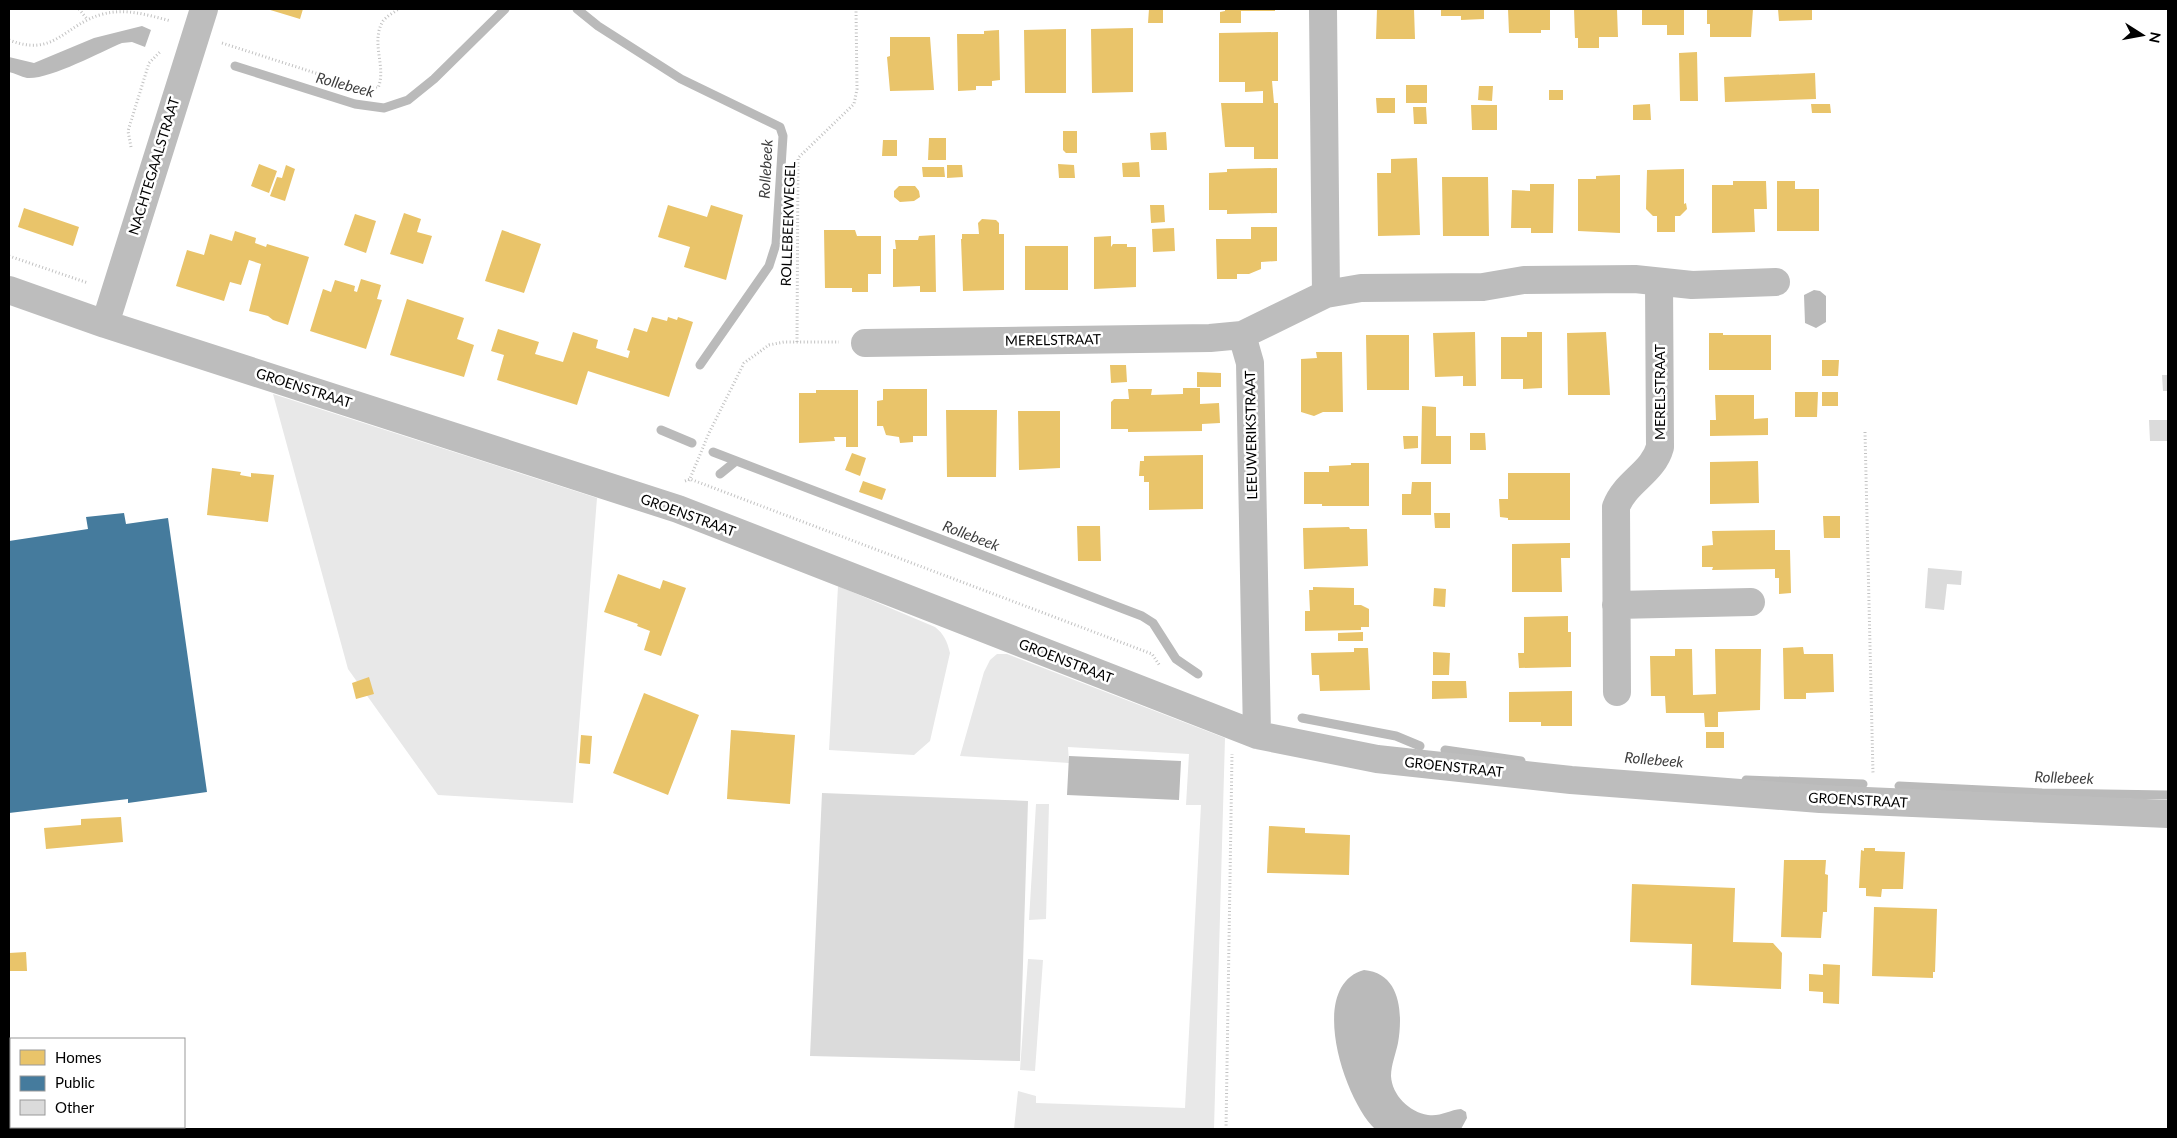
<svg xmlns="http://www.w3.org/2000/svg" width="2177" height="1138" font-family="Lato,sans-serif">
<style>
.green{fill:#e8e8e8}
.water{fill:#bababa}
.homes{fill:#e9c46a}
.public{fill:#457b9d}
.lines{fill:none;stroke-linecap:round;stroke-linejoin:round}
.stream{stroke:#bababa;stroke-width:9}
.building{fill:#dbdbdb}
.path{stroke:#c2c2c2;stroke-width:3;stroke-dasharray:1 2.5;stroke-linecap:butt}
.street{stroke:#bdbdbd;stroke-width:28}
.labels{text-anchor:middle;stroke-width:5;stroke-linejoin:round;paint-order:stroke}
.street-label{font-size:14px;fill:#000;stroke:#fff}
.water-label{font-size:15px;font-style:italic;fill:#3d3d3d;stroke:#fff}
</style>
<rect width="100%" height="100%" fill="#fff"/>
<path class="green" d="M273,394L597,498L573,803L438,795L348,669Z
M838,586L935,627C944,634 947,641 950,653L930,741L914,755L829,750Z
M997,654H1007L1225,738L1214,1129H1014L1018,1091L1036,1096V1103L1185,1108L1201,805H1186L1189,754L1068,747L1069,763L960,756L984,672L990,660Z
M1036,804H1049L1046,919L1029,920Z
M1028,959L1043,960L1035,1071L1020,1070Z"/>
<path class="water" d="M142,26L151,30L145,47L132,42L122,43C100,52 49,80 27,78C21,77 15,73 9,72V57L34,63L94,38Z
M1814,290L1820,291L1826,296V322L1816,328L1805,323L1804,295Z
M1069,756L1181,761L1179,800L1067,795Z
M1364,970C1401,973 1403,1014 1398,1043C1396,1053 1391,1065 1391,1076C1392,1095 1409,1112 1428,1115C1440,1117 1449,1110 1461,1109L1466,1112L1467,1118L1461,1129H1375C1345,1101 1306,986 1364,970Z"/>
<path class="homes" d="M267,9H303L300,19Z
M1149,9H1163V23H1148Z
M1225,9H1275V11H1241V23H1220V12L1225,11Z
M1377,9H1414L1415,39H1376Z
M1441,9H1484V19L1461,20V16H1441Z
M1508,9H1550V30H1541V33H1509Z
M1574,9H1617L1618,37H1599V48H1578V38H1575Z
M1642,9H1684V35H1667V25H1642Z
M1707,9H1753L1751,37H1710V24H1707Z
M1778,9H1812V20L1779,21Z
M1133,28V92L1092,93L1091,29Z
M1066,29V93H1025L1024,30Z
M999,30L1000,80L992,81V86H976V90L958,91L957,34H984V31Z
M1278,32V81H1272L1274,103H1278V159H1254V147H1225L1221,103H1263V91L1245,92V82H1219V33Z
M890,37H930L934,90L890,91L887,57L890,56Z
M1697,52L1698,101H1680L1679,53Z
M1815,73L1816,99L1725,102L1724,77Z
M1406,85H1427V103H1406Z
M1479,86H1493L1492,101L1478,100Z
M1549,90H1563V100H1549Z
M1376,98H1395V113H1377Z
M1650,104L1651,120H1633V105Z
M1811,104H1830L1831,113H1812Z
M1471,105H1497V130H1472Z
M1413,107H1426L1427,124H1414Z
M1063,131H1077V153H1066L1063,150Z
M1166,132L1167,150H1151L1150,133Z
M929,138H946V160H928Z
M883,140H897V156H882Z
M1417,158L1420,235L1378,236L1377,173H1391V159Z
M1139,162L1140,177H1123L1122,163Z
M259,164L277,171L269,193L251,186Z
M1058,164L1074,165L1075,178H1059Z
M286,165L295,169L285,201L270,196L277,177L282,178Z
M947,165H962L963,177L947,178Z
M922,167H944L945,177H923Z
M1277,168V213L1227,214V210H1209V173L1227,172V169Z
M1684,169V204L1686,203L1687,209L1680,216H1675V232H1657V216H1653L1646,209L1647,170Z
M1620,175V233L1578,231V179H1596V176Z
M1442,177H1488L1489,236H1443Z
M1733,181H1766L1767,209H1754L1755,232L1712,233V185H1733Z
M1777,181H1795V189H1819V231H1777Z
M1530,184H1554L1553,233H1531V228H1511L1512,190L1530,191Z
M899,186H915L919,191L920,197L914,201L900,202L894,197V191Z
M668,205L707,217L711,205L743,215L726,280L684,267L690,247L658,237Z
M1150,205H1164L1165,222L1151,223Z
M24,208L79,227L73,246L18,227Z
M404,213L421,219L417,232L432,236L423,264L390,254Z
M355,214L376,221L366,253L344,245Z
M982,219L996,220L999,223V234H1004V290L963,291L961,239H962V234H979L978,223Z
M1251,227H1277V261L1261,262V269L1249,274H1237V279H1217L1216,239H1251Z
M1174,228L1175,251L1153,252L1152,229Z
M502,230L541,244L524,293L485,281Z
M824,230H855L857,236H881V274H868V292H852V288H825Z
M235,231L256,238L255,243L266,247L267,244L309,257L288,325L273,320L268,316L249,311L261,264L249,260L241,285L230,282L224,301L176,286L187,250L204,255L210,234L232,241Z
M935,235L936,292H920V286L893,287V249H896L895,240H918L919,236Z
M1111,236V247L1113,244H1127V247H1136V287L1094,289V237Z
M1025,246H1068V290H1025Z
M361,279L381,285L377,299L382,300L366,349L310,331L323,289L331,292L335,280L355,286L354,291L357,292Z
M407,299L464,318L457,339L474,345L464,377L390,355Z
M652,317L667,321L668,317L677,320L678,317L693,322L669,397L588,371L577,405L497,380L504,355L491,351L498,329L539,342L535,354L563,362L573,332L598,340L596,348L628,358L630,351L627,350L634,328L647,332Z
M1475,332L1476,386H1463V376L1435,377L1433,333Z
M1527,332H1542V388L1523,389V379H1501V337H1527Z
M1606,332L1610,395H1568L1567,333Z
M1709,333H1723V335H1771V370H1709Z
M1366,335H1409V390H1367Z
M1316,352H1342L1343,412H1323L1314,416L1301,412V359L1317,358Z
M1822,360H1839L1838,376H1822Z
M1110,365H1126L1127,382L1111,383Z
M1197,372L1221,373V387H1197Z
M1183,388H1200V404L1219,403L1220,423L1202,424V431L1128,432V429H1111V402L1114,399H1129L1128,389H1152L1151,395L1183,394Z
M883,389H927V436H913V442L900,443L899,437L886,435L883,426H877V401L883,400Z
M816,390H858V447H846V437H834L835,441L799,443V393H816Z
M1795,392H1818L1817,417H1795Z
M1822,392H1838V406H1822Z
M1715,395H1754V419L1768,418V435L1710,436V420H1716Z
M1422,406L1436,407V436H1451V464H1421Z
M946,410H997L996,477H947Z
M1018,411H1060V468L1019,470Z
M1470,433H1485L1486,450H1470Z
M1403,436H1418V448L1404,449Z
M852,453L866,458L860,476L845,470Z
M1203,455V509L1149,510V482H1144V476H1139L1140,461H1144V456Z
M1758,461L1759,503L1710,504V462Z
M1351,463H1369V506H1322V504H1304V472H1329V466L1351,465Z
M212,468L241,472L240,475L251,477V473L274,475L268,522L207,515Z
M1508,473H1570V520H1508V518L1500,517L1499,499H1508Z
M863,481L886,489L882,500L859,492Z
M1412,482H1431V515H1402V494H1411Z
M1434,513H1450V528H1435Z
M1823,516H1840V538H1824Z
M1077,526H1100L1101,561H1078Z
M1349,527L1350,529H1367L1368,566L1304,569L1303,528Z
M1775,530V550H1790L1791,593L1779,594V578H1775V569L1712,570L1713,567H1702V546L1713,545L1712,531Z
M1570,543V558H1561L1562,592H1512V544Z
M618,574L660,589L663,580L686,588L661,656L644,650L650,631L637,626L638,624L604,612Z
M1313,587L1354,588V605H1361L1369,609V627H1361V630L1305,631V611H1310L1309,590H1313Z
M1434,588L1446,589L1445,607L1433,606Z
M1568,616V632H1571V667L1519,668L1518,653H1524V617Z
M1363,632V641H1338V633Z
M1803,647L1804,654H1833L1834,692L1806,693V699H1784L1783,648Z
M1354,648H1368L1370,690L1320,691L1319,675H1312L1311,653L1354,652Z
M1675,649H1692L1693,695L1716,694L1715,649H1761L1760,710L1718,712V727H1705L1704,713H1666L1665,696H1651L1650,656H1675Z
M1433,652L1450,653L1449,675H1433Z
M369,677L374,694L356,699L352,683Z
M1432,681H1466L1467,698L1432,699Z
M1572,691V726H1541V722H1509V692Z
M644,693L699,715L668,795L613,773Z
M731,730L795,735L790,804L727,799Z
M1706,732H1724V748H1706Z
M581,735L592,736L590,764L579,763Z
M121,817L123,842L46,849L44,828L81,825V819Z
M1269,826L1305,828V833L1350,835L1349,875L1267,873Z
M1864,848H1875V851L1905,852L1903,889H1882L1881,897L1866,896V888H1859L1861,850L1864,851Z
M1784,860H1826L1825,874L1828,875L1827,912H1823L1821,938L1781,937Z
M1632,884L1735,888L1733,942L1773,943L1782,953L1781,989L1691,985L1692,944L1630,942Z
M1874,907L1937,909L1935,972H1933V978L1872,976Z
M26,952L27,971H9V953Z
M1823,964L1840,965L1839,1004L1823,1003V992L1809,991V974L1823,975Z
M9,1067L11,1073V1099L9,1100Z
M9,1115L11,1127L14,1129H9Z"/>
<path class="public" d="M124,513L126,524L168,518L207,792L128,803V799L9,813V541L88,529L86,517Z"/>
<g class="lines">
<path class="stream" d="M577,9L598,26L681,79L780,127L783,136L776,244L769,266L700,365
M235,66L355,104L384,108L408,100L434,79L505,9
M661,430L692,443
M713,452L1142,616L1153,623L1176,659L1198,674
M720,474L736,461
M1302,718L1396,736L1420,746
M1445,750L1521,761
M1746,780L1863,784
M1899,786L2042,793L2168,795"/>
</g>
<path class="building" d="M2162,375H2168V391H2163Z
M2149,420H2168V441H2150Z
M1928,568L1962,571L1961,585L1947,584L1944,610L1925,608Z
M822,793L1028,801L1020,1061L810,1056Z"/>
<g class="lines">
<path class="path" d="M79,9L87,19
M9,40C55,58 63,25 103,14C126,8 148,15 171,21
M222,43L359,87L378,88C387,67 370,43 383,21C386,17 394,12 399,9
M131,147L128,131L149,63L160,52
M9,256L88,283
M797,342L798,158L854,104L857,89L856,9
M1865,432L1873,774
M685,481L690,479L1152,654L1160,666
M689,481L709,433L744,363L769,345L784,342H839
M1226,1129L1232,754"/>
<path class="street" d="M9,290L105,324L678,509L1257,735L1377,759L1571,780L1820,799L2168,814
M1326,294L1361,288L1483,287L1524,280L1635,279L1692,285L1776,282
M105,324L204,9
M865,343L1210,338L1242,335
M1616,605L1751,602
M1617,692L1616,507C1625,482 1653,473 1660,447L1659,282
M1257,735L1250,363L1242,335L1326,294L1323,9"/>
</g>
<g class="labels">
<g class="street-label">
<text transform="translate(154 166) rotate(-73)" y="5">NACHTEGAALSTRAAT</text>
<text transform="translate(788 224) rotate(-88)" y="5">ROLLEBEEKWEGEL</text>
<text transform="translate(1053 340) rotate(-1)" y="5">MERELSTRAAT</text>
<text transform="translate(304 388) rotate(18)" y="5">GROENSTRAAT</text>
<text transform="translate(1660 392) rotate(-90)" y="5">MERELSTRAAT</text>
<text transform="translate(1251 435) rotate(-91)" y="5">LEEUWERIKSTRAAT</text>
<text transform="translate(688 515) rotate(20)" y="5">GROENSTRAAT</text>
<text transform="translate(1066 661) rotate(21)" y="5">GROENSTRAAT</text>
<text transform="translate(1454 767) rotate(6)" y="5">GROENSTRAAT</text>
<text transform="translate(1858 800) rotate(3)" y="5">GROENSTRAAT</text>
</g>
<g class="water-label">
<text transform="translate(345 85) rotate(15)" y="5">Rollebeek</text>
<text transform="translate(766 169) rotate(-87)" y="5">Rollebeek</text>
<text transform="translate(971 536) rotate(21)" y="5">Rollebeek</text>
<text transform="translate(1654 760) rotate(5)" y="5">Rollebeek</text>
<text transform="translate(2064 778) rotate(2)" y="5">Rollebeek</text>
</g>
</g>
<rect width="2177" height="1138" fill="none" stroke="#000000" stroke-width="20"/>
<rect x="10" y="1038" width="175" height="90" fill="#ffffff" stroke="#999999"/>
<rect x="20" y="1050" width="25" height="15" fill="#e9c46a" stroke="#999999"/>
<text x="55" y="1063" font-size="15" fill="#000000">Homes</text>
<rect x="20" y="1076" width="25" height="15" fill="#457b9d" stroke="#999999"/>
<text x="55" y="1088" font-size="15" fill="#000000">Public</text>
<rect x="20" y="1100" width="25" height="15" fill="#dbdbdb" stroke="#999999"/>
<text x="55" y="1113" font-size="15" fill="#000000">Other</text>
<g transform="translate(2142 35) rotate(101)" stroke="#ffffff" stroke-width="4" paint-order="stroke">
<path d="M0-4L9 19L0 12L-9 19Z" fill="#000000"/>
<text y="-8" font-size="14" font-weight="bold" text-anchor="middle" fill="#000000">N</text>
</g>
</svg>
